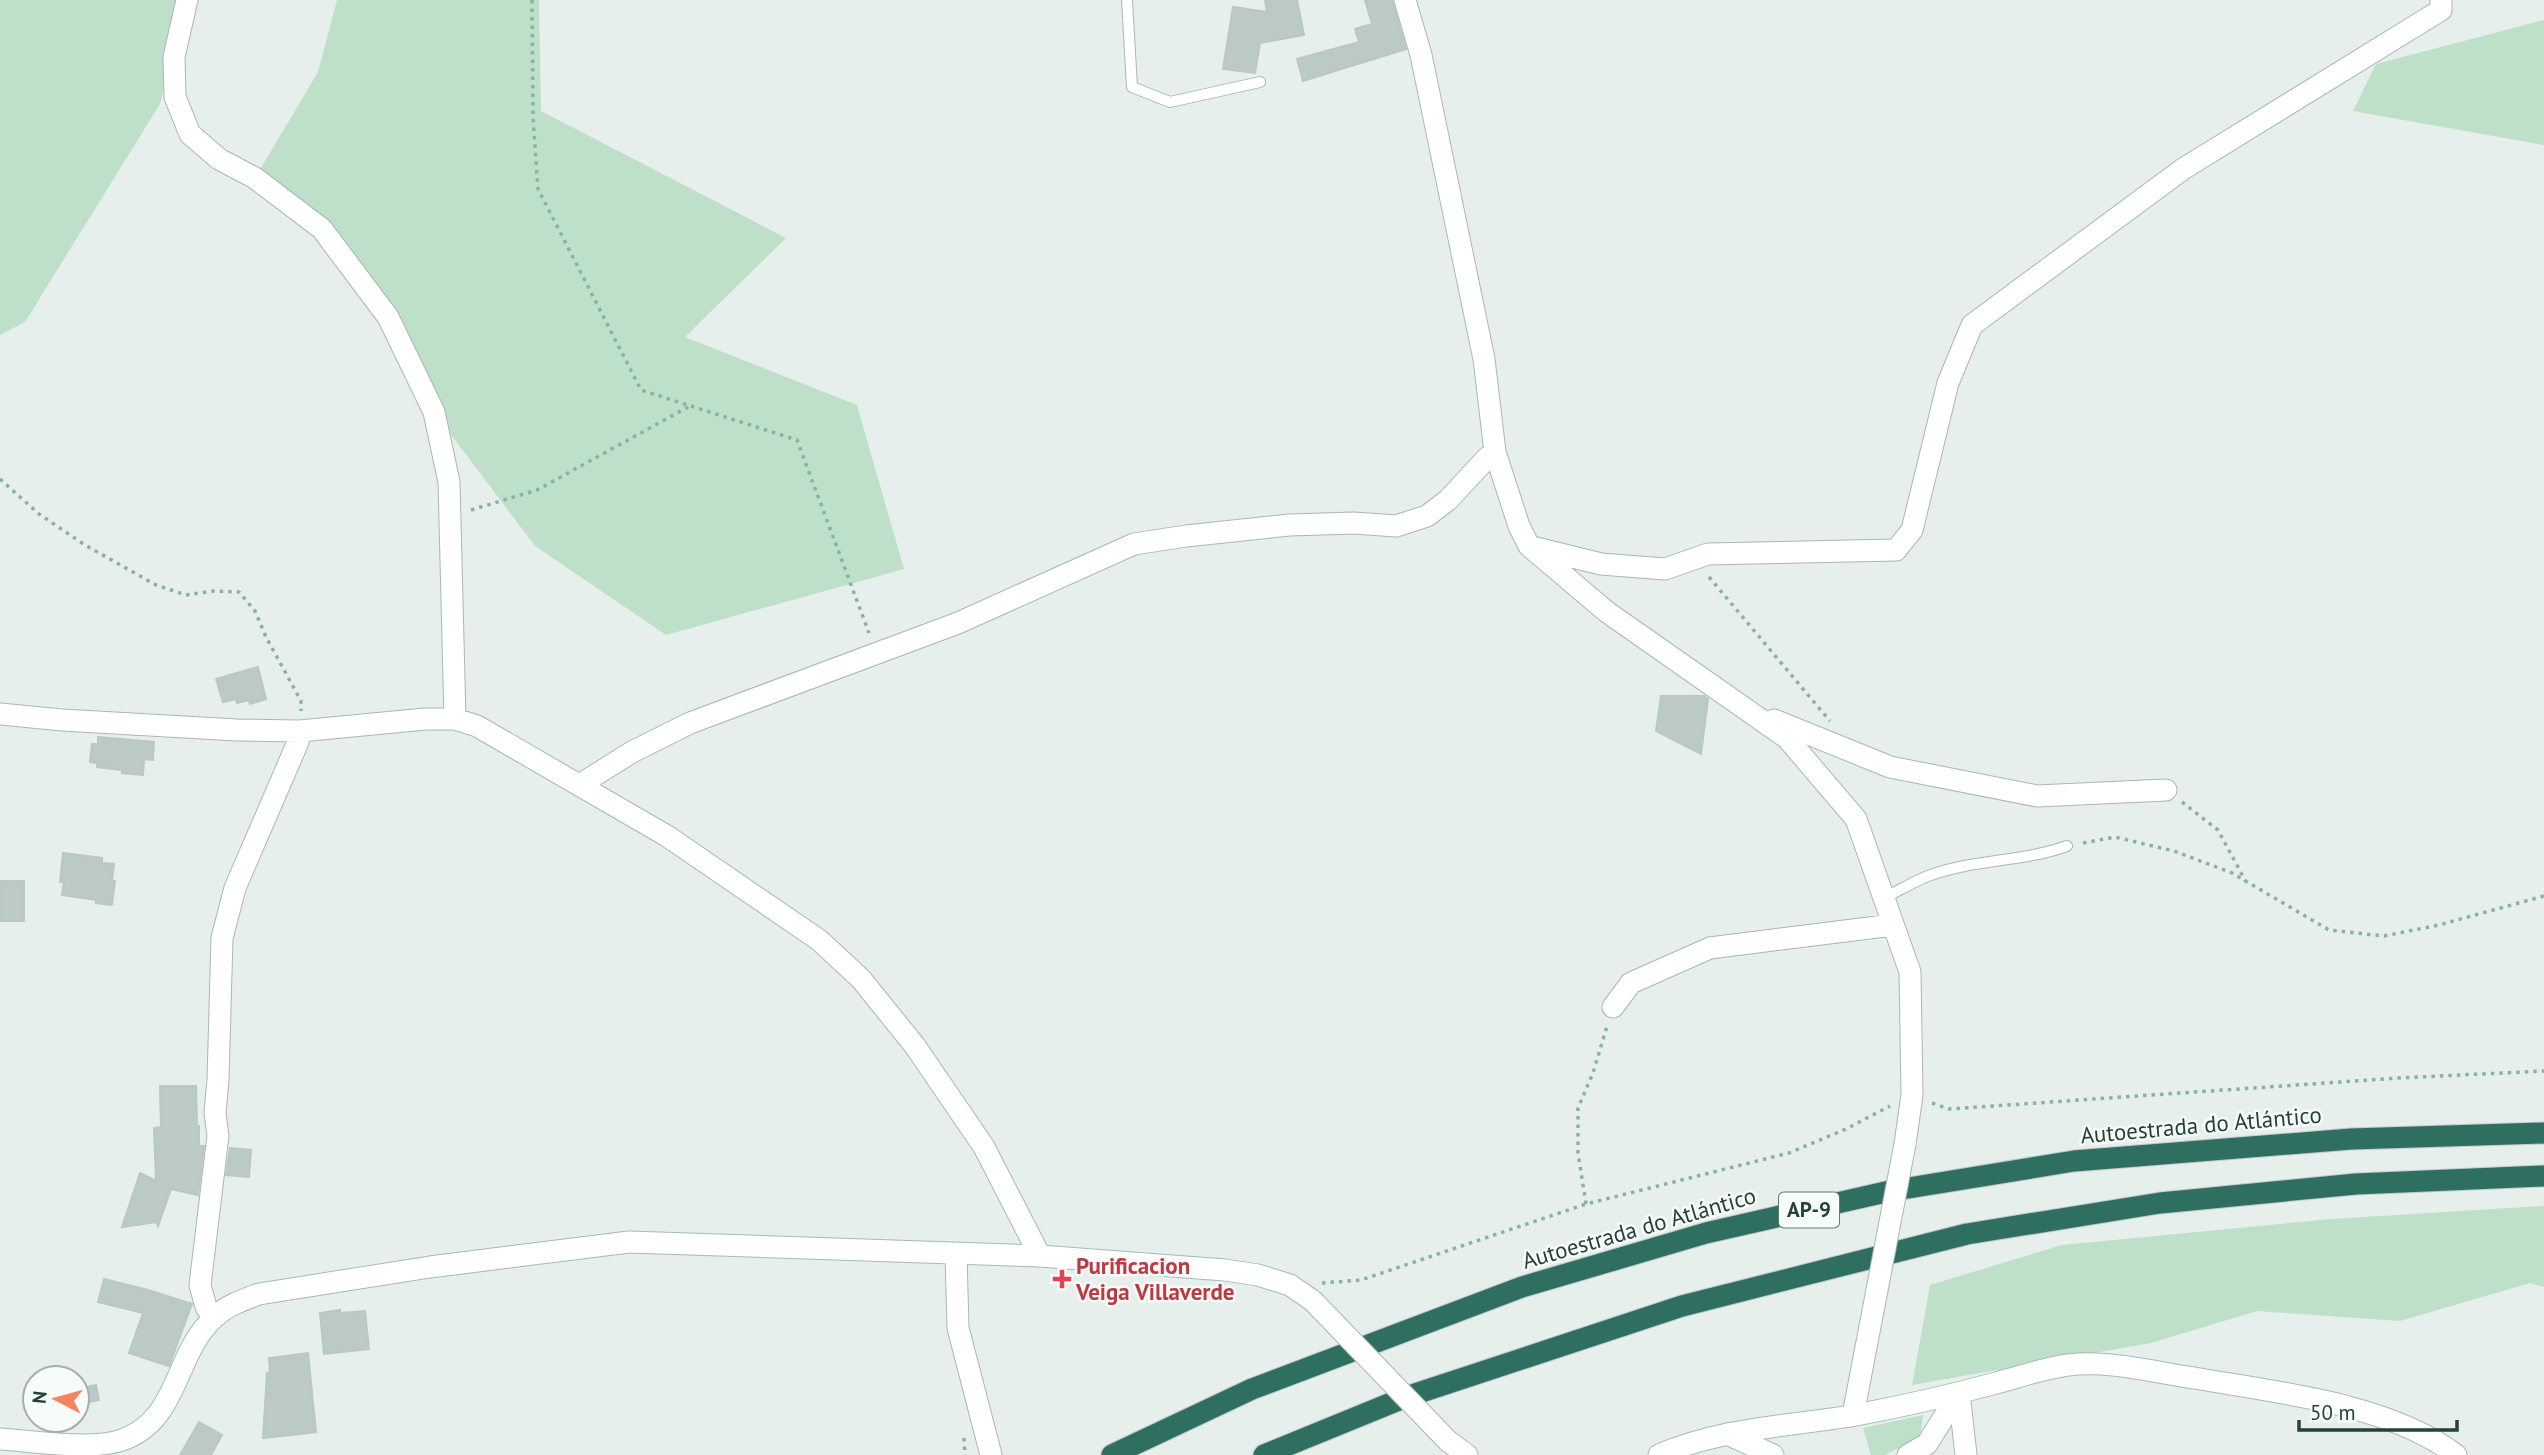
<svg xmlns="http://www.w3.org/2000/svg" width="2544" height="1455" font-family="'PT Sans',sans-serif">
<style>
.green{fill:#bfe0c8}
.building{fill:#bbcac4;stroke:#b8c9c2;stroke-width:2}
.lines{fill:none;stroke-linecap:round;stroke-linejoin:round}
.lane-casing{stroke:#a8b8b2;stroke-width:12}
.street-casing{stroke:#a8b8b2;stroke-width:23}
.secondary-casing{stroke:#a4bbb3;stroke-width:23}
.highway-casing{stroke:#c2cac8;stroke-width:23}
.path{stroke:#86b3a5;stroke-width:3.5;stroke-dasharray:3.5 5;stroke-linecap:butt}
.lane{stroke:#fff;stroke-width:10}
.street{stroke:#fff;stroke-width:21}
.secondary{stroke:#fff;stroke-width:21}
.highway{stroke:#2f6f62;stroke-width:21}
.street-bridge-casing{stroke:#a8b8b2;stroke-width:23;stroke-linecap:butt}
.secondary-bridge-casing{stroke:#a4bbb3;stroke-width:23;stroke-linecap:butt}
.street-bridge{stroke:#fff;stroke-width:21}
.secondary-bridge{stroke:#fff;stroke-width:21}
.health-dot{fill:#e0444e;stroke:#f7fbf9;stroke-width:2.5}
.labels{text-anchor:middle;stroke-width:5;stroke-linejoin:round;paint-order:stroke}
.shield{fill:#f7fbf9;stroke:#637a73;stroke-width:2}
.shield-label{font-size:21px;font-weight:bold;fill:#24423a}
.street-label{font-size:23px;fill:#24423a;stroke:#f7fbf9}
.health-label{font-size:23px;font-weight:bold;fill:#be3a42;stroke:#f7fbf9;text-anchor:start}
</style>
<rect width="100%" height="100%" fill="#e6efeb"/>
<path class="green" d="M0,0H186L160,104L25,322L0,335Z
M337,0H539L541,111L786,238L685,337L857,405L904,569L666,635L535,546L434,412L322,229L255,178L318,72Z
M2544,20V145L2353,111L2376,64Z
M2544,1206V1287L2530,1283L2400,1321L2257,1311L2151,1343L1912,1385L1930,1285L2062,1245L2331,1219Z
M1923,1415L1920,1437L1885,1455H1871L1863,1428Z"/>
<path class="building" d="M1265,0H1297L1304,35L1260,43L1255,73L1223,69L1233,7L1267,12Z
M1365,0H1392L1406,49L1303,81L1297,59L1359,42L1355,29L1372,24Z
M258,667L266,699L250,704L249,700L237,703L236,699L223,702L216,679Z
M1661,696H1704L1708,699L1701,754L1656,731Z
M98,737L154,742L153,760L144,759L143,775L122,773V770L97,767V763L90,762L92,744H98Z
M63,853L102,858V863L114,864L112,881H115L112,905L96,903V900L62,895L64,882H60Z
M0,881H24V921H0Z
M160,1086H196L197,1126H199V1146H204L198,1195L171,1189L158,1226L157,1222L122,1227L140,1173L156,1181L154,1128L161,1127Z
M230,1148L251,1150L249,1177L226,1175Z
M104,1279L148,1290L192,1304L169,1366L129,1353L143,1313L98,1302Z
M340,1310V1313L365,1311L369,1349L324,1354L320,1313Z
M308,1353L316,1432L263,1438L267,1373L270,1372L269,1358Z
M96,1385L99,1400L77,1405V1389Z
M199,1422L222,1435L211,1455H180Z"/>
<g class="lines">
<defs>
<path id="lane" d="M1127,0L1132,87L1170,102L1260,82
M1884,898C1898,891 1913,882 1928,876C1973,859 2023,862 2067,846"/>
<path id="street" d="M187,0L174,57L175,97L190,134L219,159L255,178L322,229L388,317L434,412L449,482L455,719
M1405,0L1421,55L1484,359L1495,452L1519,526L1529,546L1607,612L1787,738L1856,819L1910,972L1912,1095L1905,1144
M1536,548L1601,564L1665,569L1708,554L1896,550L1912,530L1948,383L1972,325L2183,169L2441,10V0
M0,714L62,720L237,730L300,731L425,719H455L477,726L667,836L819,940L861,979L915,1046L984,1147L1040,1256
M1774,720L1890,767L2037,796L2166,790
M581,784L632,752L690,723L958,623L1134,544L1186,536L1289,525L1354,523L1396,526L1427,516L1448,500L1487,458L1495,452
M1613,1007L1631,983L1710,948L1893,925
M956,1254L958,1328L991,1455
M214,1317L206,1307L200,1285L218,1136L215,1113L218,1080L222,938L235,888L298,742L300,731
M1959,1393L1966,1455
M1853,1415L1877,1290
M1727,1434L1773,1455
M1908,1455L1927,1444L1959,1393"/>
<path id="secondary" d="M0,1439C32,1441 89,1450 119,1441C181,1422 173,1352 216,1316C228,1305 243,1300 259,1294L430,1267L629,1242L1040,1256L1225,1270L1258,1275L1290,1285L1313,1301
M1448,1441L1467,1455
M1659,1455C1719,1429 1787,1426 1851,1416C1899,1407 1948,1396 1996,1383C2019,1377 2044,1368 2068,1365C2110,1360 2153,1372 2194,1378C2275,1392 2391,1404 2456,1455"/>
<path id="highway" d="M1112,1455L1252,1389L1522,1287L1706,1233L1890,1191L2074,1161L2351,1139L2544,1133
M1264,1455L1406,1397L1682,1306L1967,1234L2160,1203L2356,1184L2544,1176"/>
</defs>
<use href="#lane" class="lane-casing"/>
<use href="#street" class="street-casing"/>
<use href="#secondary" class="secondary-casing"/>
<use href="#highway" class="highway-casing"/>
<path class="path" d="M532,0L533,117L538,189L641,390L797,440L869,633
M0,479L39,514L85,545L156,585L186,595L213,591L239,592L255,611L266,637L301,701V711
M471,510L537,490L690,406
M1709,577L1830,721
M2182,802L2218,830L2246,882
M2083,843L2115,837L2174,851L2232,873L2329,930L2384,936L2439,925L2544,896
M1932,1103L1949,1109L2398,1078L2544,1071
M1586,1204L1578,1153V1108L1593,1073L1607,1026
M1322,1283L1361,1280L1586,1204L1789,1153L1846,1129L1890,1106
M964,1438L965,1455"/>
<use href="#lane" class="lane"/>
<use href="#street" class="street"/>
<use href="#secondary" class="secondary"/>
<use href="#highway" class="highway"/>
<defs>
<path id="street-bridge" d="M1877,1290L1905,1144"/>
<path id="secondary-bridge" d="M1313,1301L1448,1441"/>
</defs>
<use href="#street-bridge" class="street-bridge-casing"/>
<use href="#secondary-bridge" class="secondary-bridge-casing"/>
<use href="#street-bridge" class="street-bridge"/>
<use href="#secondary-bridge" class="secondary-bridge"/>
</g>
<path class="health-dot" d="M1058.5 1268.5h7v7h7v7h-7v7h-7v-7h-7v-7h7z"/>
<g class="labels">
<rect class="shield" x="1779" y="1192.5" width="60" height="35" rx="5"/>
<g class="shield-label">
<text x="1809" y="1217">AP-9</text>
</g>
<g class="street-label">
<text transform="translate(2201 1125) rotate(-5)" y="8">Autoestrada do Atlántico</text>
<text transform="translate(1639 1228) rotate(-16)" y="8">Autoestrada do Atlántico</text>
</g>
<g class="health-label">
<text x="1076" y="1274">Purificacion<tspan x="1076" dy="26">Veiga Villaverde</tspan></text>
</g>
</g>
<g transform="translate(56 1399) rotate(276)"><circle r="33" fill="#f7fbf9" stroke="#a3b1ad" stroke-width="2"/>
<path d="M0-5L12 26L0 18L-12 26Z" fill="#f4845f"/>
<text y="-10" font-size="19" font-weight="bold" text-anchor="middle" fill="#24423a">N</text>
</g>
<path d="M2299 1420v10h158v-10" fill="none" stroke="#24423a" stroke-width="3.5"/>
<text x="2310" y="1420" font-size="21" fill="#24423a" stroke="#f7fbf9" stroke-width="5" paint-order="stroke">50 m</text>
</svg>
